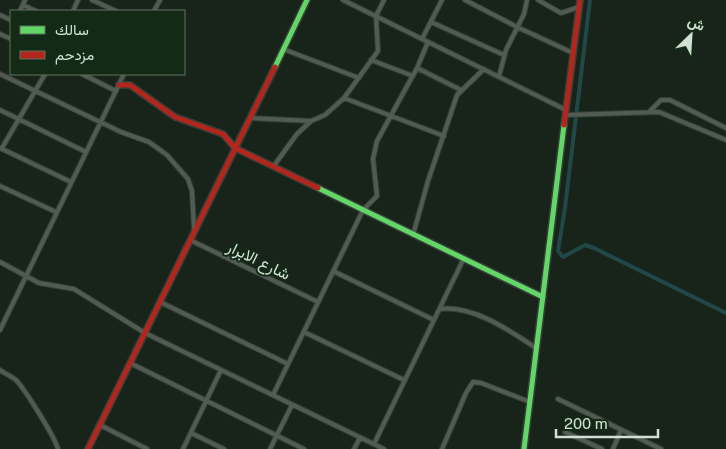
<svg xmlns="http://www.w3.org/2000/svg" width="726" height="449" font-family="'Public Sans',Vazirmatn,sans-serif">
<style>
.lines{fill:none;stroke-linecap:round;stroke-linejoin:round}
.canal{stroke:#214846;stroke-width:4}
.street-casing{stroke:#353f37;stroke-width:6}
.fast-casing{stroke:#353f37;stroke-width:8}
.jam-casing{stroke:#353f37;stroke-width:8}
.street{stroke:#525b52;stroke-width:4}
.fast{stroke:#63d668;stroke-width:5}
.jam{stroke:#b3261e;stroke-width:5}
.labels{text-anchor:middle;stroke-width:4;stroke-linejoin:round;paint-order:stroke}
.street-label{font-size:16px;fill:#d1e0d2;stroke:#122a16}
</style>
<rect width="100%" height="100%" fill="#18241a"/>
<g class="lines">
<path class="canal" d="M590,0L565,208L558,251L563,257L585,245L594,248L726,313"/>
<defs>
<path id="street" d="M92,0L116,11
M343,0L566,110
M465,0L517,27L573,53
M538,0L561,13L579,7
M23,5L36,11
M20,11L25,0
M73,11L78,0
M154,11L160,0
M0,15L11,20
M431,22L504,55
M0,34L11,39
M422,39L442,0
M283,49L359,78
M371,60L413,76
M417,68L461,90
M0,74L121,132L149,142L167,155L188,179L192,191L194,228
M82,74L116,91
M499,76L506,50L524,14L527,0
M344,98L444,136
M0,110L86,152
M650,111L661,100H670L726,128
M565,115L659,112L726,140
M250,118L311,121L325,115L344,98L378,51L376,16L384,0
M0,148L71,182
M2,148L45,74
M273,167L297,134L311,121
M0,186L56,212
M413,235L428,181L457,95L484,69
M190,240L318,302
M0,262L39,283L74,289L145,333L384,449
M333,271L434,320
M160,302L288,364
M440,309C473,305 509,330 536,348
M0,330L124,74
M304,332L404,380
M130,363L304,449
M0,370C5,374 12,376 17,381C25,390 55,437 58,449
M273,395L363,210L377,196L373,159L377,141L417,68L428,42
M558,399L661,449
M100,425L147,449
M565,432L602,449
M191,433L224,449
M374,444L463,260
M183,449L221,370
M270,449L292,405
M354,449L360,438
M442,449L466,393L473,382L481,383L530,402
M613,449L621,430"/>
<path id="fast" d="M275,67L307,0
M318,188L543,297
M524,449L564,125"/>
<path id="jam" d="M119,85H130L175,117L223,134L235,148L318,188
M564,125L580,0
M88,449L275,67"/>
</defs>
<use href="#street" class="street-casing"/>
<use href="#fast" class="fast-casing"/>
<use href="#jam" class="jam-casing"/>
<use href="#street" class="street"/>
<use href="#fast" class="fast"/>
<use href="#jam" class="jam"/>
</g>
<g class="labels">
<g class="street-label">
<text transform="translate(259 260) rotate(26)" y="6">شارع الابرار</text>
</g>
</g>
<rect x="10" y="10" width="175" height="65" fill="#122a16" stroke="#5e7361"/>
<rect x="20" y="26" width="25" height="8" fill="#63d668" stroke="#5e7361"/>
<text x="55" y="35" font-size="15" fill="#d1e0d2">سالك</text>
<rect x="20" y="51" width="25" height="8" fill="#b3261e" stroke="#5e7361"/>
<text x="55" y="60" font-size="15" fill="#d1e0d2">مزدحم</text>
<g transform="translate(691 35) rotate(25)" stroke="#122a16" stroke-width="4" paint-order="stroke">
<path d="M0-4L9 19L0 12L-9 19Z" fill="#d1e0d2"/>
<text y="-8" font-size="14" font-weight="bold" text-anchor="middle" fill="#d1e0d2">ش</text>
</g>
<path d="M556 429v8h102v-8" fill="none" stroke="#d1e0d2" stroke-width="2.5"/>
<text x="564" y="429" font-size="15" fill="#d1e0d2" stroke="#122a16" stroke-width="4" paint-order="stroke">200 m</text>
</svg>
